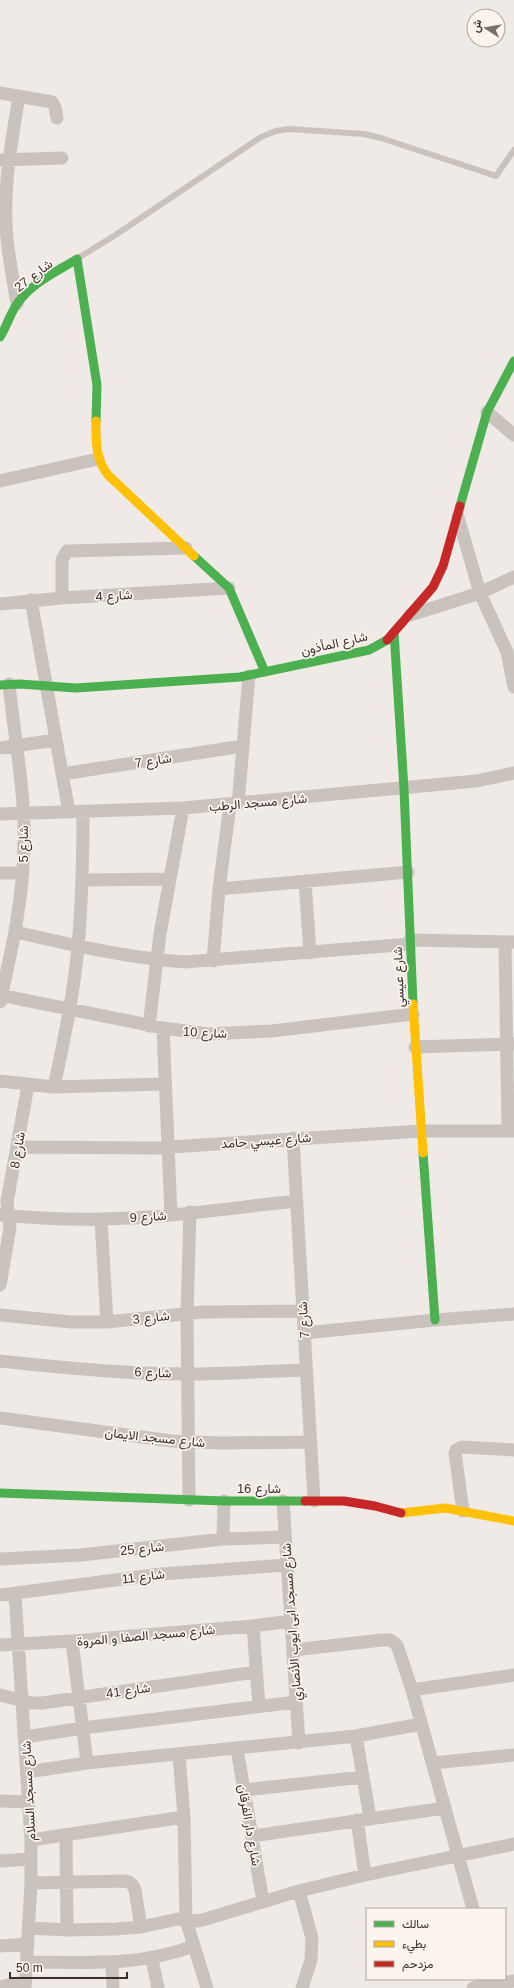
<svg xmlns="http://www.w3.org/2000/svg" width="514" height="1988" font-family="Helvetica,Vazirmatn,sans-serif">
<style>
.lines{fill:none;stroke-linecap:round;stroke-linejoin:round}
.lane{stroke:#c9c2bd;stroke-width:6}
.street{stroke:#c9c2bd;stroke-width:13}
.fast{stroke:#4caf50;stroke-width:9}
.slow{stroke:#ffc107;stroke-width:9}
.jam{stroke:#c62828;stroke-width:9}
.labels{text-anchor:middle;stroke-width:3.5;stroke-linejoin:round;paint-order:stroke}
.street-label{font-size:13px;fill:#3a2f2b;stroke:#faf4ed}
</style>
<rect width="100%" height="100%" fill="#efeae5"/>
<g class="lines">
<path class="lane" d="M78,258L114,236L261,137L276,131L289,129L364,134L381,138L496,176L514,150"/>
<path class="street" d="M0,93L52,102L55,107L57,118
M0,160L62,158
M17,304C13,278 7,251 6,224C4,181 12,139 19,96
M487,412L514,435
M0,481L98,459
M458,517L480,593L507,652L514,687
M62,598V560L67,551L186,548
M31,600L69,812
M0,604L62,598L229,588
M410,615L480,593L514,577
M0,748L56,740
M62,774L243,746
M238,804L249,676
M0,814L183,808L476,781L514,773
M0,873H23
M83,880L169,879
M305,881L310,953
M219,889L408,872
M16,932C72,945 128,958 185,962L410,944
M410,940L514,942
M505,942L508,1131
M213,961L219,889L230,805
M0,995L163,1028L208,1034L272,1031L413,1014
M0,1002C12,949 24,896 24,841C25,789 14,735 9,684
M149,1026L160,934L183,808
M163,1028L171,1215
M415,1047L514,1044
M0,1081L54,1087L164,1084
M54,1087C64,1040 74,993 78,946C82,901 83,857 83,812
M293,1138L314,1501
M17,1147L154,1148L421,1131H514
M0,1215C34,1218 67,1220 101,1219C166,1218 231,1208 296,1201
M101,1219L107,1322
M0,1285L10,1228L7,1202L28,1085
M0,1315L71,1322H107L203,1312L303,1311
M304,1333L435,1320L514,1314
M0,1361C62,1368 125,1374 188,1374C227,1374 267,1371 306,1370
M0,1418L172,1441L221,1443L310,1442
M189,1500L187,1314L190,1212
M283,1501L299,1743
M463,1511L455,1453L456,1450L462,1447L514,1450
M223,1539L224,1501
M0,1559L81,1555L223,1539L285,1537
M15,1594L31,1840V1883L25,1988
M0,1595L161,1574L287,1565
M253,1626L259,1706
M72,1641L87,1763
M0,1645L72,1641L253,1626L291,1621
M293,1650L382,1640H390L397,1645L412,1690L473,1909
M412,1690L514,1675
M0,1695L32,1703H42L256,1672
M356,1736L370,1818
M25,1737L83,1728L296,1702
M237,1749L263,1902
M179,1755L184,1817L186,1920L207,1988
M432,1763L514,1755
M27,1772L87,1763L356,1736L421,1724
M244,1790L363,1777
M0,1801L29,1802
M357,1820L365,1875
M66,1835L67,1930
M252,1836L445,1808
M31,1840L184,1817
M0,1861L31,1859
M31,1883L124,1881C131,1882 133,1884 135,1890L141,1927
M299,1891L312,1938L311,1960L302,1988
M29,1928L67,1930L116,1929L141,1927L178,1919L199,1921L299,1891L365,1875L514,1844
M0,1946L28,1944
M152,1959L158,1988
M27,1962C86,1962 137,1967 194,1946
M112,1963L113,1988
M0,1987L24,1982
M473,1988L514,1981"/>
<path class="fast" d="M0,337C7,326 10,314 17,304C31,283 56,272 77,259L97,385L96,421
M460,506L487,412L514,361
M194,556L229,588L265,672
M394,632L404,789L413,1004
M0,685L20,684L76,688L240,677L369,650L387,640
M423,1153L435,1320
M0,1493L224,1501H305"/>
<path class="slow" d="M96,421C96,441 95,458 108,475L194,556
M413,1004L423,1153
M401,1513L445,1508L514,1521"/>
<path class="jam" d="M387,640L433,587L443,566L460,506
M305,1501H344L375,1506L401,1513"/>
</g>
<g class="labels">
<g class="street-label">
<text transform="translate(33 275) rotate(-38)" y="5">شارع 27</text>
<text transform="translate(114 595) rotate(-3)" y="5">شارع 4</text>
<text transform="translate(334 643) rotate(-13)" y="5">شارع المأذون</text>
<text transform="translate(153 760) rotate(-9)" y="5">شارع 7</text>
<text transform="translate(258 802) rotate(-5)" y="5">شارع مسجد الرطب</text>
<text transform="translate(23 844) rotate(-90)" y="5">شارع 5</text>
<text transform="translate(398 977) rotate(-92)" y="5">شارع عيسي</text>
<text transform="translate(205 1032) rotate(3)" y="5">شارع 10</text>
<text transform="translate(266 1140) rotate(-4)" y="5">شارع عيسي حامد</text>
<text transform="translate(17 1150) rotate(-80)" y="5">شارع 8</text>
<text transform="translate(148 1216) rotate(-4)" y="5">شارع 9</text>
<text transform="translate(151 1317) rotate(-6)" y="5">شارع 3</text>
<text transform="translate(303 1320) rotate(-94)" y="5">شارع 7</text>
<text transform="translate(153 1372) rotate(2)" y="5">شارع 6</text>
<text transform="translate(155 1437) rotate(6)" y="5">شارع مسجد الايمان</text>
<text x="259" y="1493">شارع 16</text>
<text transform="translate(142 1548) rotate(-6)" y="5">شارع 25</text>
<text transform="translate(143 1576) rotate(-7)" y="5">شارع 11</text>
<text transform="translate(291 1622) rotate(-94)" y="5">شارع مسجد ابى ايوب الأنصاري</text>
<text transform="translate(146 1635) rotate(-5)" y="5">شارع مسجد الصفا و المروة</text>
<text transform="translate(128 1690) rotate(-8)" y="5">شارع 41</text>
<text transform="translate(28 1791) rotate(-93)" y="5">شارع مسجد السلام</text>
<text transform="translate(250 1825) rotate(80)" y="5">شارع دار الفرقان</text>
</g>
</g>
<rect x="366" y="1908" width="140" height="72" fill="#faf4ed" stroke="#ada59f"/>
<rect x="374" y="1921" width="20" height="6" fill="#4caf50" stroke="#ada59f"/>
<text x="402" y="1928" font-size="12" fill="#3a2f2b">سالك</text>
<rect x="374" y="1941" width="20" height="6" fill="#ffc107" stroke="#ada59f"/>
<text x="402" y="1948" font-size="12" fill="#3a2f2b">بطيء</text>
<rect x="374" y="1961" width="20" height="6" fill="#c62828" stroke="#ada59f"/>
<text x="402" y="1968" font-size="12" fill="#3a2f2b">مزدحم</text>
<g transform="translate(486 28) rotate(282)"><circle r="19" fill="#faf4ed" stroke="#ada59f"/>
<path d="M0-3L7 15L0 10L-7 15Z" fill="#79706c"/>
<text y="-6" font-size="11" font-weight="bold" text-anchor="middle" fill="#3a2f2b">ش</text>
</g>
<path d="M10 1972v6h117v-6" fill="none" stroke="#3a2f2b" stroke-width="2"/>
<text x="16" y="1972" font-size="12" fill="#3a2f2b" stroke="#faf4ed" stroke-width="3" paint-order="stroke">50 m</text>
</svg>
